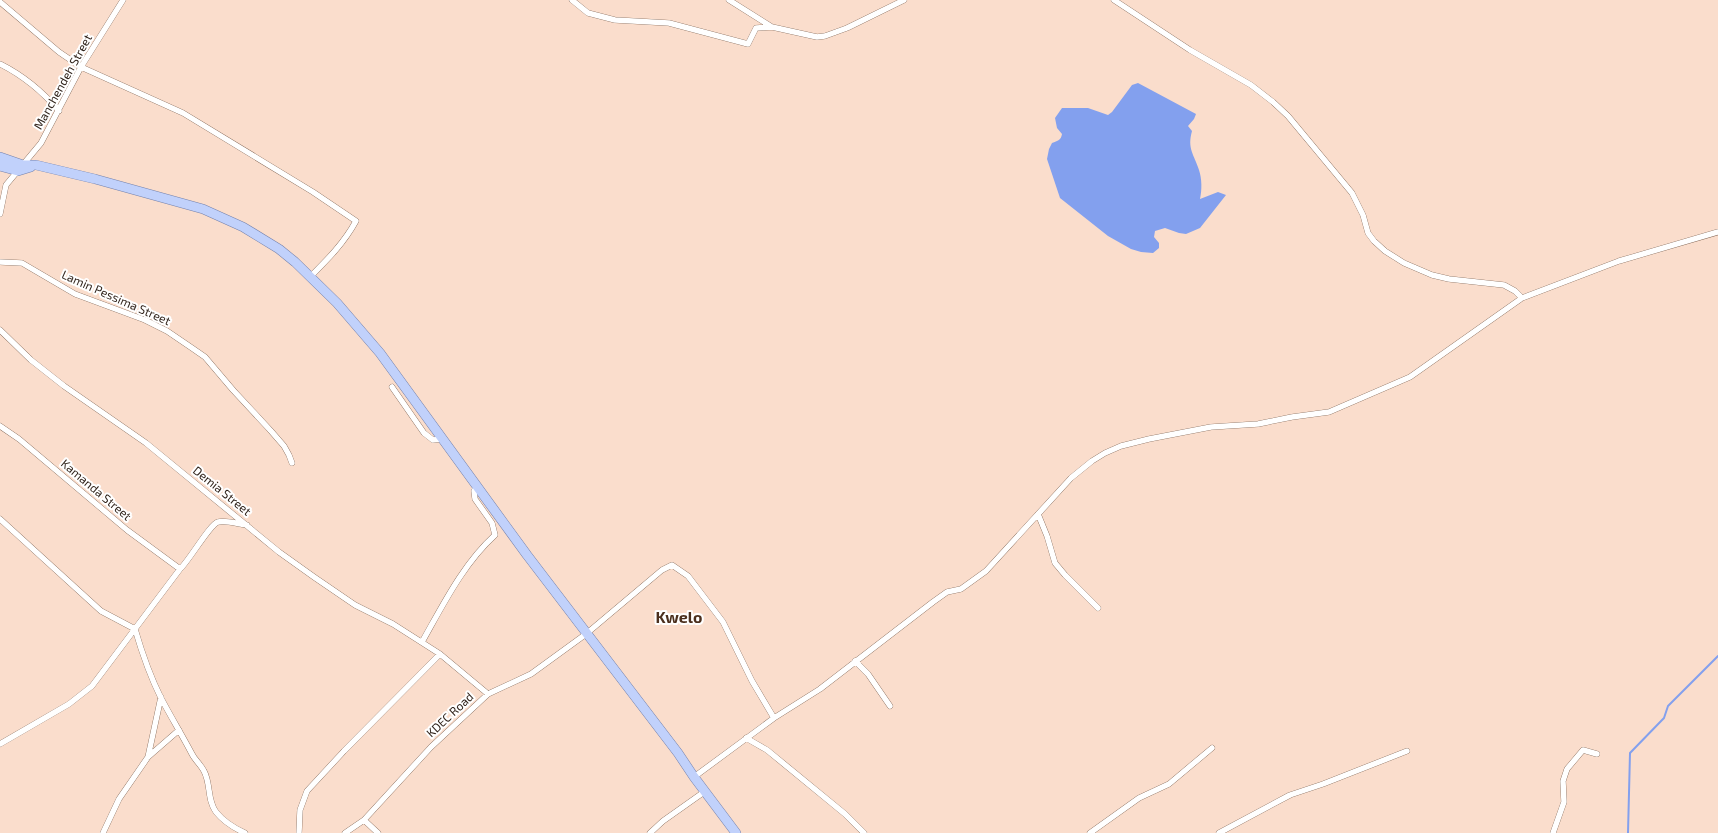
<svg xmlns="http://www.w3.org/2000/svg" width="1718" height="833" font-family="'Exo 2',sans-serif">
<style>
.water{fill:#83a0ee}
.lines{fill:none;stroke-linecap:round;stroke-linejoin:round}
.stream{stroke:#83a0ee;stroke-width:2}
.street-casing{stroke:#725441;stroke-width:6}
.primary-casing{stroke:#7481ab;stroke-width:10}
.street{stroke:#fff;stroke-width:5.5}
.primary{stroke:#c1d1fb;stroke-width:9}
.labels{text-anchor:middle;stroke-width:4;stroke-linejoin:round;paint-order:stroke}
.street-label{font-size:12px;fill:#31241c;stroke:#fff}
.district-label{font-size:16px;font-weight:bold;fill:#4b2f1d;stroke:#fff}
</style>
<rect width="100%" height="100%" fill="#faddcc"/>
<path class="water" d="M1138,83L1196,114L1194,119L1188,126L1192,131C1187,149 1194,154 1199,170C1202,179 1202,190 1200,199L1218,192L1226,195L1200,228L1186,234L1179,233L1165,228L1155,231L1154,237L1159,243V248L1153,253L1141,252L1131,249L1108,236L1060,198L1047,159L1049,149L1052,143C1058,141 1061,140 1062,134L1057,128L1055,118L1062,108H1088L1108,115L1112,112L1132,85Z"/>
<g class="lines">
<path class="stream" d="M1628,833L1630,753L1664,718L1668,706L1718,656"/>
<defs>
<path id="street" d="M572,0L588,13L615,20L669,23L748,44L756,28L772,27
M729,0L772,27L817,37L825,36L847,28L904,0
M1114,0L1190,50L1251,85L1273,102L1288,116L1352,193L1363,215L1368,233L1374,241L1385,251L1404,263L1432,275L1449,279L1504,285L1515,291L1522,298
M0,2L59,52L81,67L183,113L313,192L356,221C344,243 328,259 310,277
M0,64C24,76 42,91 59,111
M0,214L6,185L41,143L81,67L123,0
M0,262L22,263L75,294L145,320L167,331L192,348L205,357L233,390L271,431L284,446L289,455L292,463
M0,330L31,360L64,386L146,443L279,552L314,577L355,605L393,624L440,654L488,694
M392,387L424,433L433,440L442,439
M0,426L19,439L127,530L180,569
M1038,514L1047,536L1055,563L1065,575L1098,608
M0,519L101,611L135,629C142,653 150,676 161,698C171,717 182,735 192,754C195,760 201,765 204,771C211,784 207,800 216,812C224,822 234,828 245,833
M422,642C443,605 463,564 495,535L492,523L475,499L474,491L477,487
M855,661L868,674L890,706
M746,738L767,750L845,814L864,833
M0,744L69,704L92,686L180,569C189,561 210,524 218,522C226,520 238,524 247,525
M148,757L161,697
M694,777L774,718L820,689L933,602L947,592L961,589L986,571L1071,478L1092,461L1105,453L1121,446L1149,439L1211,427L1258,424L1292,417L1329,412L1410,377L1522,298L1619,261L1718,232
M364,820L378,833
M103,833L119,799L148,757L179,730
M299,833L300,810L307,791L344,751L440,654
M345,833L364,820L431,747L488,694L531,674L586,634L662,570L672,565L688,576L723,622L752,681L774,718
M650,833L663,821L704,792
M1090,833L1139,798L1169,784L1212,748
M1219,833L1290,795L1323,784L1407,751
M1553,833L1564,802L1563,781L1567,769L1583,750L1597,754"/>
<path id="primary" d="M0,157L23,165H36L95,179L203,209L243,227L279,249L295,262L337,303L380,353L527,555L678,753L694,777L736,833
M0,166L18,171L31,167"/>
</defs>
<use href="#street" class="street-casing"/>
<use href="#primary" class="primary-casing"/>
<use href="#street" class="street"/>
<use href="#primary" class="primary"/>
</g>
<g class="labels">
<g class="street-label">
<text transform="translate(63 82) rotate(-61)" y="4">Manchendeh Street</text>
<text transform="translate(116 298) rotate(24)" y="4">Lamin Pessima Street</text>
<text transform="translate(96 490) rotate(40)" y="4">Kamanda Street</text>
<text transform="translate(222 491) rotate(39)" y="4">Demia Street</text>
<text transform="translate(450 715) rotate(-43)" y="4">KDEC Road</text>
</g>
<g class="district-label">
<text x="679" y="623">Kwelo</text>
</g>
</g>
</svg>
